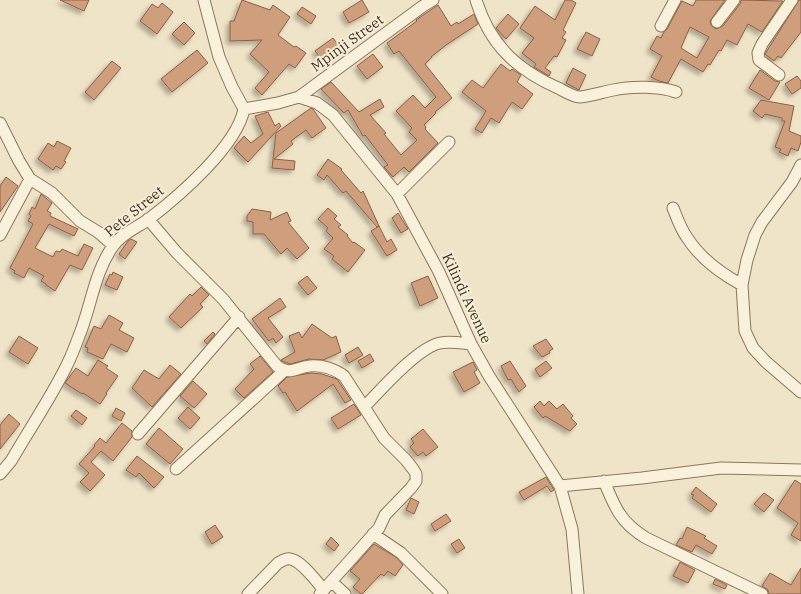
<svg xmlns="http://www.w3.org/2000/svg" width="801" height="594" font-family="'IBM Plex Serif',serif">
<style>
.building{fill:#cf9f7d;stroke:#8d5f41;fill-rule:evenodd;filter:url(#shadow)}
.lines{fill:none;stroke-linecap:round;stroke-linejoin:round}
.minor-casing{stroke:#8d765c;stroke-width:13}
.minor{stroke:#faf1dc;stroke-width:11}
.labels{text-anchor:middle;stroke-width:4;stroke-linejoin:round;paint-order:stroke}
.street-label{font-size:14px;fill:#3d2e20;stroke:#f7eed8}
</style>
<defs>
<filter id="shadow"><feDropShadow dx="-3.5" dy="3.5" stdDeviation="2" flood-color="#0004"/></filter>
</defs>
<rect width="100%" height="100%" fill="#f0e4c8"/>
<path class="building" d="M60,0H89L84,11Z
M242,0L270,10L273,5L290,17L278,35L294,47L296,46L306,53L295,68L289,64L262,95L255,88L269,72L250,54L262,40L230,41V21H234Z
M362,0L369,12L349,23L343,12Z
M565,0H571L576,3L563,30L566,32L562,38L566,40L557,57L554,56L545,68L551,72L549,76L534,67L536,64L522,53L534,38L520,28L535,6L555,20Z
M696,0H725L710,21L711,25L716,29L723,26L740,4L741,0L783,1L762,32L748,24L737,45L727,40L721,51L719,50L710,65L708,64L703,72L681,59L668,83L659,81L651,77L662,56L650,49L657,36L661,38L664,32L667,29L682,1L693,6ZM690,27L709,37L697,58L681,48Z
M799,0H801V32L781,58L778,56L774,61L765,54Z
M162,3L173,12L157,34L140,21L152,4L158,8Z
M438,5L451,26L457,22L458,24L474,14L478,24L446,45L431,57H432L425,64L452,98L435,112L436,113L424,125L426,127L425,129L438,143L409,172L404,167L393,177L384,167L388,165L365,135L363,136L348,110L344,113L321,89L331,82L359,112L380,99L384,107L370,115L386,133L384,134L401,155L417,140L409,132L412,128L396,111L413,95L425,108L436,97L399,51L394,54L387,43L417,21L416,20Z
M302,7L316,16L311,24L297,14Z
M508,14L519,24L506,39L496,28Z
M184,22L195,33L184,45L172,34Z
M586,32L600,39L592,56L577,49Z
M333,38L342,50L325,63L315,51Z
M197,50L208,63L172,92L161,79Z
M373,54L383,67L367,79L357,66Z
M112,61L121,68L94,100L85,92Z
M501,64L510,71L512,69L521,75L517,82L533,94L522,109L512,102L499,123L491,118L482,133L475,129L486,111L462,92L472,80L483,88Z
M573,68L586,75L579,90L566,83Z
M760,70L775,81L780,82L769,100L749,88Z
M797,76L801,81V88L792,94L785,84Z
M761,100L794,106L789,131L801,136V142L798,151L791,148L788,156L779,152L781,149L775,147L785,121H782V118L765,114L762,118L753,111Z
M311,108L313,109L326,128L312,138L306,130L291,141L293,144L274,159L295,161L294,170L272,168L276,133Z
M268,112L275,126L279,123L281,126L248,162L234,148L244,136L251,143L263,134L255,116Z
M57,141L71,148L64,161L66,162L61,169L56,166L53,170L38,159L48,143L54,147Z
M328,159L342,169L341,170L361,193L363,191L379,226L377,227L346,191L343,193L327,175L324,180L317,175Z
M6,177L18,186L0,212V186Z
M41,194L52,203L47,211L51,213L50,216L78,229L74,236L49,224L35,248L53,257L56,251L60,252L62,249L78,256L84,244L93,248L82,270L70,265L55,291L46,285V284L41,281L44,276L29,268L24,278L14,273L15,271L10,268L33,224L28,221L31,216L29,214L32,207L35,209Z
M328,208L337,216L334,219L341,225L338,227L348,235L347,236L353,243L354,242L365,250L348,272L332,259L334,256L324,249L333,238L326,231L328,228L318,219Z
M252,209L271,212L270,220L287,212L291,221L288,222L309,248L297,259L287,248L281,254L264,234H253V222L247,221V216Z
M398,213L408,229L401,233L392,218Z
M379,226L387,242L391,239L397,250L387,256L371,231Z
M131,239L137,242L125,259L119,254L128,241Z
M113,272L123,277L117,290L105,285L110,274L112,275Z
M307,276L317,288L308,295L298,283Z
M428,276L438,298L420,306L411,283Z
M201,287L209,295L200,304L203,307L181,328L169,317L190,294L192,296Z
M280,298L286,307L268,318L283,337L276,343L273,338L269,341L252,319Z
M109,315L123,323L119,330L134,338L127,352L111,344L103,359L87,352L88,348L85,347L94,326L101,329Z
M312,324L332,338L336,336L341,352L323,360L309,359L290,364L282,361L281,360L295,352L289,336L299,332L302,338Z
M213,332L215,334L207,344L204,341Z
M19,336L38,348L28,364L9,352Z
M546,339L553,349L549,351L550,353L542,357L533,346Z
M358,347L363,355L349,363L345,355Z
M370,354L374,361L362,368L358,361Z
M260,356L273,372L244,398L235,389L254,369L250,364Z
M98,360L108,366L106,368L118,376L106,393L107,394L100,404L83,393L82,394L65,383L76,368L88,376Z
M510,361L526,386L519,392L511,379L508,380L501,366Z
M546,361L552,368L540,377L535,369Z
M473,362L477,370L474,372L480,383L464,392L453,372Z
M170,365L181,374L152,407L132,388L144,370L159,379Z
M311,373L322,374L337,379L351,400L345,403L333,384L297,411L285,392L283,393L278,386L287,377Z
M193,381L207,394L194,408L180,396Z
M540,401L544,406L549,401L557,409L563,404L573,416L571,418L577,424L570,431L545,416L543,418L534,407Z
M354,404L361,415L338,429L331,418Z
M188,407L200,418L190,429L178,418Z
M116,408L125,413L121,421L112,416Z
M76,410L87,418L82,425L71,416Z
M9,414L20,424L0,449V425Z
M122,423L132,431V437L113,461L101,451L91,462L105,475L90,491L80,482L89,473L79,464L95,446L94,445L100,438L106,443Z
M159,428L183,449L170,464L146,444Z
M423,429L438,447L426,456L423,452L418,456L410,447L414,443L411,439Z
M137,456L164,477L154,488L139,473L136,477L126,470Z
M546,477L554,490L551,492L547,486L524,500L519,492Z
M795,480L801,484V541L791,535L798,523L777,508Z
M696,487L717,504L711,512L692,498L694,495L691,494Z
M764,493L774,500L764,512L754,504Z
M411,498L419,502L414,514L406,510Z
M446,514L451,521L435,531L431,524Z
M215,525L223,537L212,544L205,532Z
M687,527L706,536L704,538L717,546L712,554L696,545L692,552L676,545L680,538L682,539Z
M331,537L339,545L334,551L326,544Z
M459,539L465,548L457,553L451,544Z
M374,544L397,558L403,565L395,576L388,571L384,576L381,574L362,594H361L353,587L360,579L350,571Z
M680,562L695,570L688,583L673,576Z
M801,568V594H769L768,590L762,586L770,573L791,585Z
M715,579L727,585L725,589L713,584Z"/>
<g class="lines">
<defs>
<path id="minor" d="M476,0C490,45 516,69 558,88C564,91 573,97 580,97C591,96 603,92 613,90C631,86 659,86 676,92
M717,22L734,0
M661,26L675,0
M779,75L759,60L758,53L762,44L792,0
M299,97L423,6L433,0
M244,109L278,103L299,97L317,103L333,115L397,194L439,272L471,344L489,376L560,486L572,529L578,594
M0,123L19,161L30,179L52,193L80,221L98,232L113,245
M801,165L792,182L762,222L755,235L747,260L742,285L745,331L753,348L766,362L801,392
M397,194L449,142
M673,208C677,218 681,230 688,239C701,259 722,274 742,285
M148,219L177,253L223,299L277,366C291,376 296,367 310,366C322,365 335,369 344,376L384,438L406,460L413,469L416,474V481L411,488L385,515L379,528L320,594
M0,235L30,179
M364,407C381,390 417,348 440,343C450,341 461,343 471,344
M138,434L239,317
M176,469L284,371
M0,474L11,461C29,430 50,399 66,367C71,357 75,347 79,336C91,307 94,273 113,246C122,233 137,228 149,219C179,196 237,146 244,109L232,87L219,57L204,0
M604,481C615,508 621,523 646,538L762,594
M560,486L642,478L721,468L801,470
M373,534L401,553L442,594
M332,582L345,594
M248,594L278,563C282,561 286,558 290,559C301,560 317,582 324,590"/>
</defs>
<use href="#minor" class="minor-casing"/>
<use href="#minor" class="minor"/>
</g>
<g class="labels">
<g class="street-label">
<text transform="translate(347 43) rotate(-36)" y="5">Mpinji Street</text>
<text transform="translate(134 211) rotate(-39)" y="5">Pete Street</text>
<text transform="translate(467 298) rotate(65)" y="5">Kilindi Avenue</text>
</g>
</g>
</svg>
